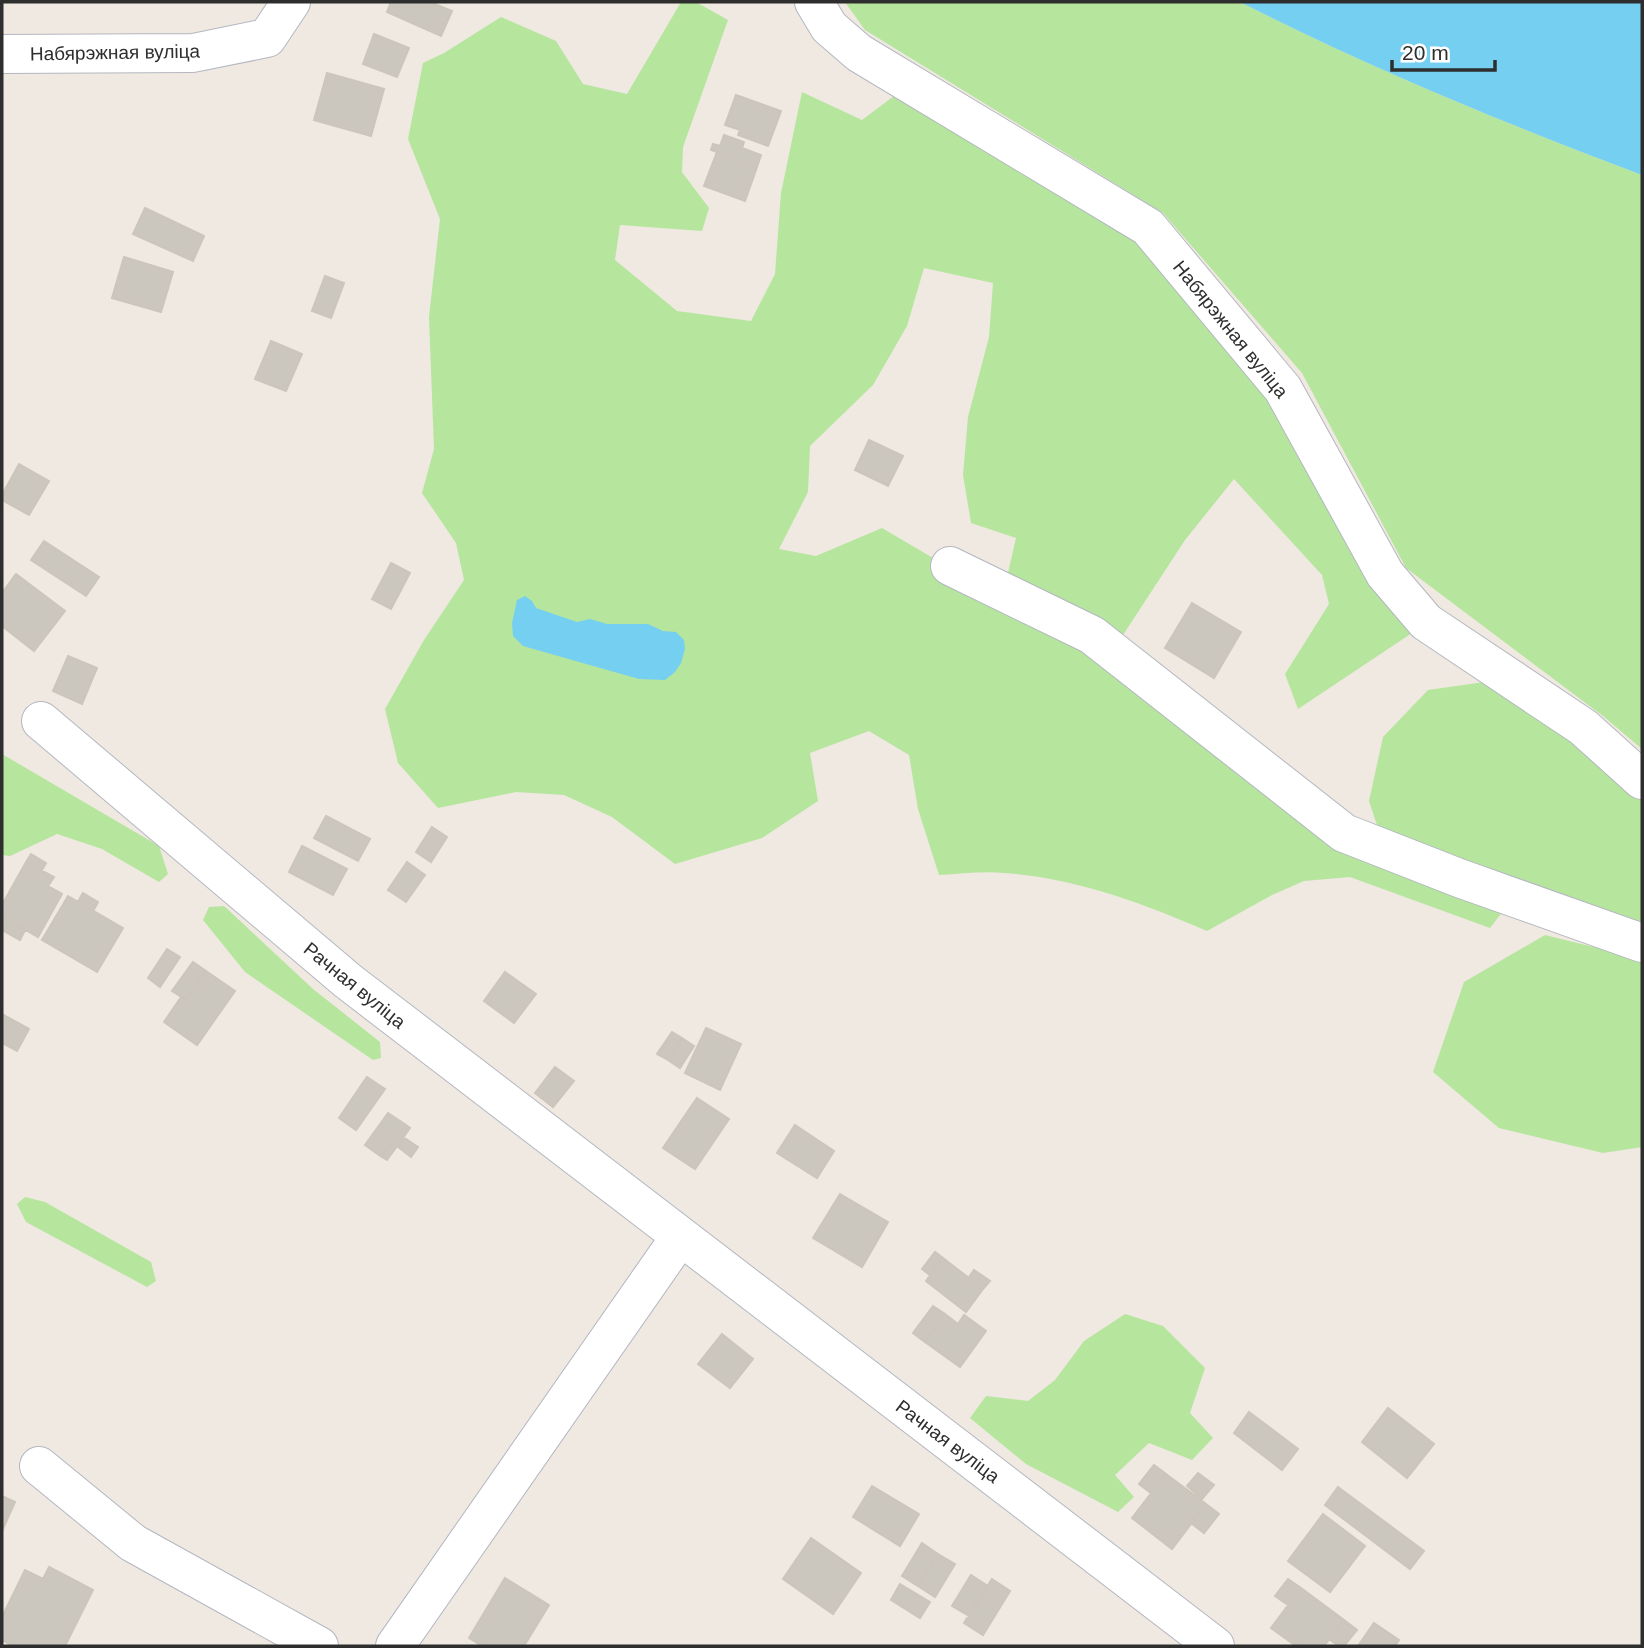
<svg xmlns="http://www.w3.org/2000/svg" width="1644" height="1648" font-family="Helvetica,sans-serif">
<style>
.green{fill:#b6e59e}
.water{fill:#75cff0}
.building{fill:#cbc7bf;stroke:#cbc5ba;stroke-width:2}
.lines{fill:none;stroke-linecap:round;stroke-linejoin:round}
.minor-casing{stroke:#b4b7c1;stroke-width:40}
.minor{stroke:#fff;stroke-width:38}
.labels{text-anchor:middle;stroke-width:5;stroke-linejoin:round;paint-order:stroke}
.street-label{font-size:19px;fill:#2e2e2e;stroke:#fff}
</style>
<rect width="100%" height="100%" fill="#efe9e1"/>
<path class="green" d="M681,2H696L728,20L683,147L682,172L709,208L702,231L620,225L615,260L677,311L751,321L775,274L781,193L802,92L862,120L898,93L1137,235L1270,394L1415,631L1298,709L1285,674L1329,604L1322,575L1234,479L1185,540L1123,635L1007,577L1016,538L971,523L963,475L968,417L989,337L993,283L924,268L907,326L873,385L810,446L808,492L779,549L816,556L882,528L1084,647L1503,911L1490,928L1350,877L1304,881L1272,895L1207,931C1142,903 1075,878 1004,873C983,871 960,874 939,875L918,809L909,755L869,731L810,753L818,801L762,838L675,864L612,817L564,795L516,792L438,808L398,763L385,709L424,640L464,580L456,543L422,493L434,449L429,317L440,219L408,139L423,63L444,53L501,17L556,41L583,84L627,94Z
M845,2H1240C1370,68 1506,124 1642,175V749L1603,716L1406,568L1302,373L1163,213L865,30Z
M1491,681L1642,793V928L1380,834L1369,801L1383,737L1428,690Z
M2,754L159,846L168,874L159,882L102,849L57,834L10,856L2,855Z
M224,906L313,989L380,1042L381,1058L373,1060L245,972L203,920L209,907Z
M1545,935L1642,959V1147L1603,1153L1499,1128L1433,1072L1464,982Z
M25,1197L45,1202L151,1262L156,1281L147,1287L26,1222L17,1204Z
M1125,1314L1163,1326L1205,1368L1190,1413L1213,1438L1192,1460L1149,1443L1115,1475L1134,1497L1118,1512L1026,1464L970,1418L986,1396L1028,1401L1055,1380L1084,1341Z"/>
<path class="water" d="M1240,2H1642V175C1506,124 1370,68 1240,2Z
M525,596L532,601L536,608L577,622L590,619L607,624H648L663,631L676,632L684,640L685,649L681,663L675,672L665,680L639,679L523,646L513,636L512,623L517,600Z"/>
<path class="building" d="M391,2H430L452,11L441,36L387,12Z
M374,34L409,48L397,77L363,64Z
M327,73L384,89L371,136L314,120Z
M736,95L781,111L768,146L738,135L740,130L725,125Z
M724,135L744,142L742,148L761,155L757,167L711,150L713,144L720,146Z
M717,152L757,167L745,201L704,186Z
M145,208L204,236L193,261L133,234Z
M124,257L173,272L161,312L112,298Z
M325,276L344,283L331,318L312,311Z
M271,341L302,354L286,391L255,379Z
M869,440L903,456L888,486L855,470Z
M19,464L49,481L29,515L2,500V495Z
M44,541L99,577L86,596L31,560Z
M391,563L410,573L391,609L372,599Z
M16,574L65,611L34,651L2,626V593Z
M1192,603L1241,632L1214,678L1165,648Z
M68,656L97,668L82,704L53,691Z
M326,816L370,839L358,861L314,838Z
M432,827L447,837L431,862L416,852Z
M302,846L347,869L333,895L289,872Z
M31,854L46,863L42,870L26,862Z
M26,862L54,877L48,886L62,894L38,937L2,916V905Z
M407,862L425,875L406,902L388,890Z
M83,893L98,902L93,911L78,902Z
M68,896L123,928L97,972L42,940Z
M4,917L25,930L20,940L2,930Z
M167,949L180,957L160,987L148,978Z
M193,962L206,971L186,1000L172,991Z
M206,971L235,991L197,1045L164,1022L181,997L186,1000Z
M505,972L536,994L514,1023L484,1001Z
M2,1014L29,1029L17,1051L2,1043Z
M706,1028L741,1044L720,1090L685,1073Z
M672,1032L682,1038L668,1060L657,1054Z
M682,1038L694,1046L680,1068L668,1060Z
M555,1067L574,1081L553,1107L535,1093Z
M367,1077L385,1089L356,1130L339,1118Z
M697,1098L729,1119L695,1169L663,1148Z
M388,1113L406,1125L382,1157L365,1145Z
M406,1125L410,1128L387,1160L382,1157Z
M795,1125L834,1151L817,1178L777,1153Z
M403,1137L418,1147L411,1157L397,1146Z
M840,1194L888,1222L862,1267L813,1238Z
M935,1252L943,1258L930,1275L922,1269Z
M943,1258L983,1289L966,1312L926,1281Z
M974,1270L990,1281L983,1289L969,1277Z
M933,1306L945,1314L925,1342L913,1333Z
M945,1314L958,1324L964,1315L986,1331L960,1367L925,1342Z
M722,1334L753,1359L730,1388L698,1364Z
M1388,1408L1434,1444L1407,1478L1362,1442Z
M1249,1412L1298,1449L1282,1470L1234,1433Z
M1154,1465L1166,1474L1151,1493L1139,1484Z
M1198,1473L1214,1485L1202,1499L1187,1486Z
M1166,1474L1206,1504L1172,1549L1132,1518Z
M872,1486L919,1514L900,1546L853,1517Z
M1338,1487L1424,1551L1410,1569L1325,1505Z
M2,1496L15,1502L2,1531Z
M1206,1504L1219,1514L1204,1533L1191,1523Z
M1323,1514L1365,1546L1330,1592L1288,1561Z
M811,1538L861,1573L833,1614L783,1579Z
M922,1543L938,1554L918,1586L902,1576Z
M938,1554L955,1564L935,1597L918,1586Z
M49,1567L93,1590L65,1646H13L2,1640V1617L25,1570L43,1579Z
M971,1575L988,1586L969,1616L952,1606Z
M505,1578L549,1605L524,1646H482L469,1638Z
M992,1579L1010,1591L983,1635L964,1623Z
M1288,1579L1301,1588L1288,1605L1275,1596Z
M900,1584L930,1602L920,1618L891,1600Z
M1301,1588L1344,1620L1324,1646H1296L1271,1628Z
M1344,1620L1357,1630L1344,1646H1339L1329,1639Z
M1374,1623L1399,1640L1395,1646H1358Z"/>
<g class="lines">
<defs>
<path id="minor" d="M814,2L829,27L859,53L1148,227L1283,389L1385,574L1426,622L1583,727L1642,780
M2,54L193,53L267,38L291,2
M950,566L1092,635L1344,833L1459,878L1642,943
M41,721L348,981L1215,1646
M39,1466L133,1543L319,1646
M395,1646L680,1237"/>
</defs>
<use href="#minor" class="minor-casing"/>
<use href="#minor" class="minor"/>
</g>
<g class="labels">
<g class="street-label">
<text transform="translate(115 52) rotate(-1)" y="7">Набярэжная вуліца</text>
<text transform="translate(1231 329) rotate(51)" y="7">Набярэжная вуліца</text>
<text transform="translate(355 985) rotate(39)" y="7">Рачная вуліца</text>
<text transform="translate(948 1441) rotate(37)" y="7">Рачная вуліца</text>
</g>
</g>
<rect width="1644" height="1648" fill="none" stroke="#2e2e2e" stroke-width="7"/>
<path d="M1392 60v10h103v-10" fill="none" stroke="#2e2e2e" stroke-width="3.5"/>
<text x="1402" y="60" font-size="21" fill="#2e2e2e" stroke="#ffffff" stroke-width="5" paint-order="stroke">20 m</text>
</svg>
